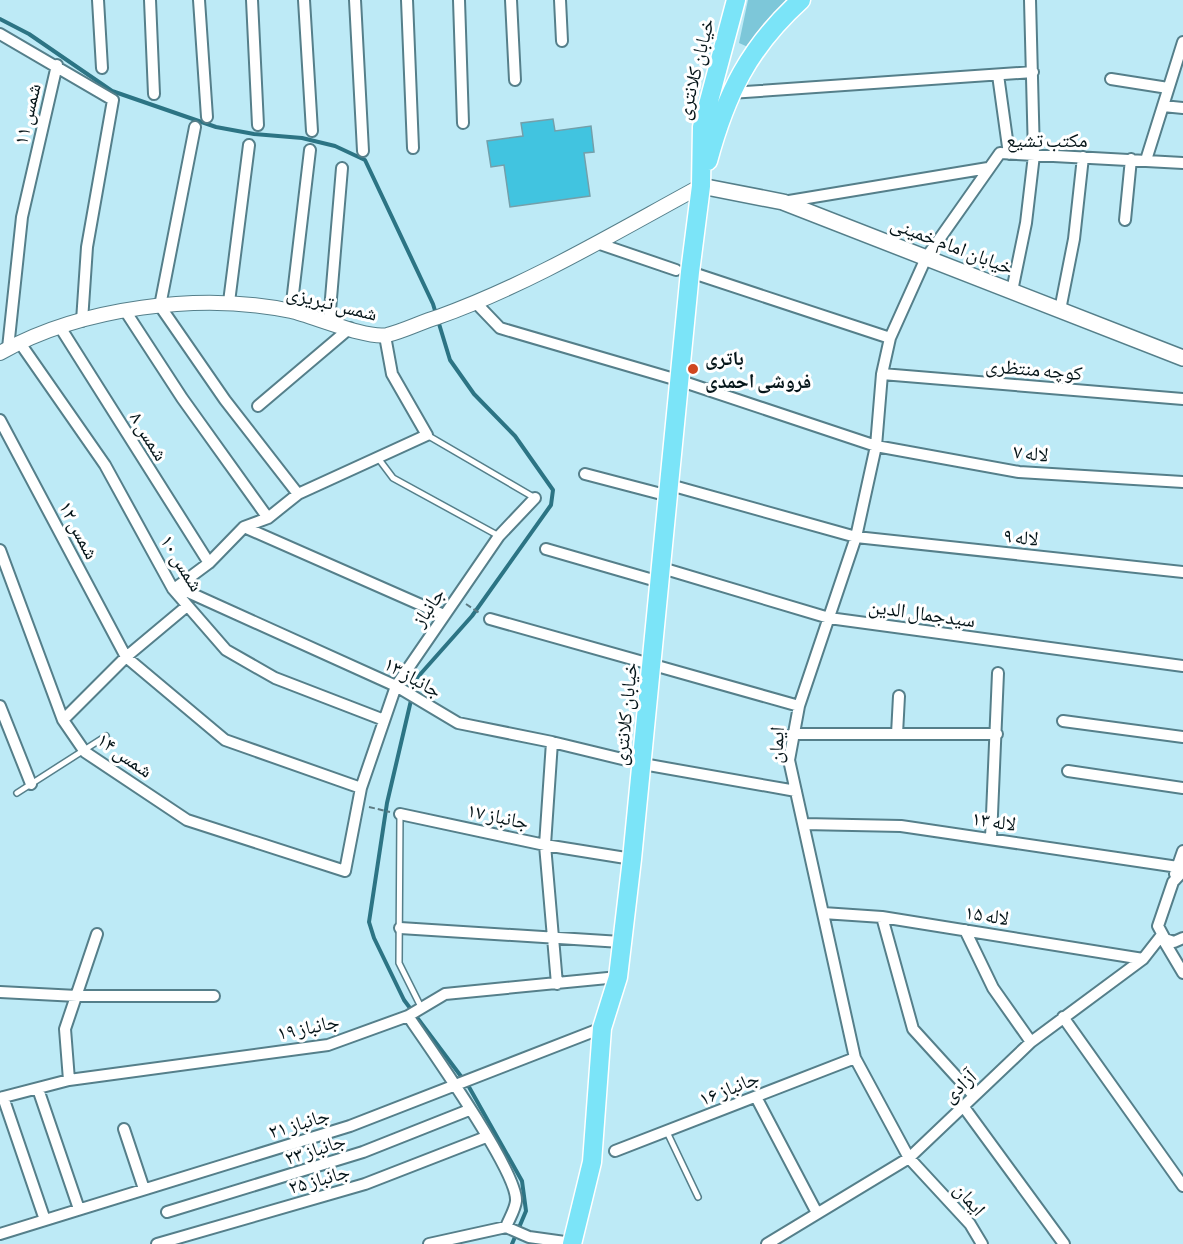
<svg xmlns="http://www.w3.org/2000/svg" width="1183" height="1244" font-family="'Asap Condensed','Noto Naskh Arabic',sans-serif">
<style>
.green{fill:#7dc7d9}
.lines{fill:none;stroke-linecap:round;stroke-linejoin:round}
.stream{stroke:#2c7484;stroke-width:4}
.building{fill:#41c4e0;stroke:#739faa;stroke-width:1.5}
.service-casing{stroke:#557f8a;stroke-width:8}
.minor-casing{stroke:#557f8a;stroke-width:14}
.tertiary-casing{stroke:#557f8a;stroke-width:16}
.secondary-casing{stroke:#557f8a;stroke-width:18}
.primary-casing{stroke:#fff;stroke-width:21}
.path{stroke:#5c7a82;stroke-width:2;stroke-dasharray:6 3;stroke-linecap:butt}
.service{stroke:#fff;stroke-width:5}
.minor{stroke:#fff;stroke-width:10}
.tertiary{stroke:#fff;stroke-width:14}
.secondary{stroke:#fff;stroke-width:15}
.primary{stroke:#7be4f8;stroke-width:18}
.poi-dot{fill:#cf4620;stroke:#fff;stroke-width:2}
.labels{text-anchor:middle;stroke-width:6;stroke-linejoin:round;paint-order:stroke}
.street-label{font-size:20px;fill:#051519;stroke:#fff}
.poi-label{font-size:20px;font-weight:bold;fill:#051519;stroke:#fff;text-anchor:start}
</style>
<rect width="100%" height="100%" fill="#bdeaf6"/>
<path class="green" d="M748,0H791L772,15L748,47L739,43Z"/>
<g class="lines">
<path class="stream" d="M0,19L29,34L112,91L216,127L254,134L302,138L335,146L365,160L433,304L450,360L474,394L515,436L553,490L551,505L472,616L416,679L387,803L369,922L374,938L404,1000L469,1087L522,1181L526,1211L512,1244"/>
</g>
<path class="building" d="M553,119L555,131L591,126L594,152L584,153L590,196L510,207L504,165L491,167L487,141L523,136L521,123Z"/>
<g class="lines">
<defs>
<path id="service" d="M427,435L535,498
M378,458L393,478L499,536
M17,793L106,736
M400,814L399,963L421,1007
M667,1132L698,1197"/>
<path id="minor" d="M98,0L102,68
M150,0L154,94
M199,0L207,117
M252,0L258,125
M304,0L312,131
M355,0L363,151
M407,0L413,148
M459,0L463,123
M511,0L515,80
M560,0L562,41
M0,34L113,100L87,247L82,321
M998,75L1009,154
M1111,79L1168,88
M730,93L1033,72
M1163,106L1183,108
M195,127L160,306L225,400L298,494
M1146,160L1183,42
M783,202L988,168
M1125,220L1131,159
M597,243L676,270
M690,272L890,338
M1012,291L1026,223L1034,155L1030,0
M229,302L249,145
M476,303L500,328L681,381L876,446L1019,472L1183,482
M1060,310L1074,239L1083,157
M291,311L310,150
M126,312L182,398L268,518
M329,322L342,168
M60,327L209,563
M20,343L105,465L173,589L226,650L275,678L384,720
M8,348L22,217L57,65
M882,374L1183,399
M258,406L350,328
M0,420L126,657L225,740L361,788
M585,474L669,496
M670,485L856,537L1183,572
M244,527L444,615
M546,549L660,582
M0,550L63,720L85,752L187,820L345,871L361,788L396,686L499,536L535,498
M662,568L829,618L1183,666
M177,587L396,686L458,723L552,742L643,764L796,791
M174,589L209,563L244,527L268,518L298,494L427,435L392,374L385,336
M490,619L799,706
M0,706L31,784
M63,720L126,657L187,606
M1063,721L1183,737
M792,734H997
M897,734L899,696
M552,742L545,845L557,984
M1068,771L1183,788
M400,814L545,845L632,859
M804,824L901,826L1178,867
M991,838L998,673
M1183,871L1173,882L1158,926L1165,939L1174,942L1183,938
M1175,874L1183,851
M823,913L882,917L1143,959
M882,917L913,1029L974,1096
M400,928L621,942
M965,930L993,988L1031,1042
M0,992L77,996H214
M408,1016C428,1045 518,1172 516,1201C515,1210 509,1219 506,1227L429,1244
M1063,1017L1183,1186
M69,1080L65,1029L97,934
M38,1089L79,1209
M3,1097L45,1220
M756,1097L817,1213
M0,1098L69,1080L328,1045L408,1016L445,994L618,977
M963,1106L1064,1244
M124,1129L144,1189
M615,1151L855,1058
M167,1212L363,1152L469,1110
M506,1227L529,1237L572,1243
M0,1234L350,1126L602,1028
M157,1244L365,1184L486,1137
M767,1244L909,1158L1031,1042L1143,959L1161,936L1183,973
M982,1244L970,1224L909,1158L855,1058L789,760L799,706L856,537L876,446L882,374L890,338L926,258L1000,153L1183,163"/>
<path id="tertiary" d="M0,353C81,307 201,292 291,311C313,316 367,339 387,335C404,331 421,322 438,317C530,284 616,232 701,186"/>
<path id="secondary" d="M701,186L783,202L1183,358"/>
<path id="primary" d="M708,161C726,94 749,47 801,0
M572,1244L592,1162L602,1028L618,977L632,859L690,272L701,186L702,127L736,0"/>
</defs>
<use href="#service" class="service-casing"/>
<use href="#minor" class="minor-casing"/>
<use href="#tertiary" class="tertiary-casing"/>
<use href="#secondary" class="secondary-casing"/>
<use href="#primary" class="primary-casing"/>
<path class="path" d="M466,604L481,614
M369,807L390,812"/>
<use href="#service" class="service"/>
<use href="#minor" class="minor"/>
<use href="#tertiary" class="tertiary"/>
<use href="#secondary" class="secondary"/>
<use href="#primary" class="primary"/>
</g>
<circle class="poi-dot" cx="693" cy="369" r="6"/>
<g class="labels">
<g class="street-label">
<text transform="translate(695 69) rotate(-76)" y="7">خیابان کلانتری</text>
<text transform="translate(27 114) rotate(-77)" y="7">شمس ۱۱</text>
<text x="1047" y="147">مکتب تشیع</text>
<text transform="translate(952 245) rotate(21)" y="7">خیابان امام خمینی</text>
<text transform="translate(332 303) rotate(14)" y="7">شمس تبریزی</text>
<text transform="translate(1034 369) rotate(5)" y="7">کوچه منتظری</text>
<text transform="translate(149 436) rotate(58)" y="7">شمس ۸</text>
<text transform="translate(1031 453) rotate(6)" y="7">لاله ۷</text>
<text transform="translate(79 530) rotate(62)" y="7">شمس ۱۲</text>
<text transform="translate(1021 537) rotate(6)" y="7">لاله ۹</text>
<text transform="translate(182 563) rotate(58)" y="7">شمس ۱۰</text>
<text transform="translate(428 607) rotate(-56)" y="7">جانباز</text>
<text transform="translate(922 613) rotate(8)" y="7">سیدجمال الدین</text>
<text transform="translate(413 677) rotate(29)" y="7">جانباز ۱۳</text>
<text transform="translate(625 714) rotate(-84)" y="7">خیابان کلانتری</text>
<text transform="translate(776 745) rotate(-87)" y="7">ایمان</text>
<text transform="translate(125 755) rotate(35)" y="7">شمس ۱۴</text>
<text transform="translate(498 816) rotate(12)" y="7">جانباز ۱۷</text>
<text transform="translate(994 821) rotate(8)" y="7">لاله ۱۳</text>
<text transform="translate(987 915) rotate(9)" y="7">لاله ۱۵</text>
<text transform="translate(308 1027) rotate(-12)" y="7">جانباز ۱۹</text>
<text transform="translate(959 1086) rotate(-43)" y="7">آزادی</text>
<text transform="translate(729 1088) rotate(-22)" y="7">جانباز ۱۶</text>
<text transform="translate(299 1123) rotate(-17)" y="7">جانباز ۲۱</text>
<text transform="translate(315 1149) rotate(-18)" y="7">جانباز ۲۳</text>
<text transform="translate(319 1179) rotate(-16)" y="7">جانباز ۲۵</text>
<text transform="translate(970 1199) rotate(49)" y="7">ایمان</text>
</g>
<g class="poi-label">
<text x="705" y="365">باتری<tspan x="705" dy="23">فروشی احمدی</tspan></text>
</g>
</g>
</svg>
